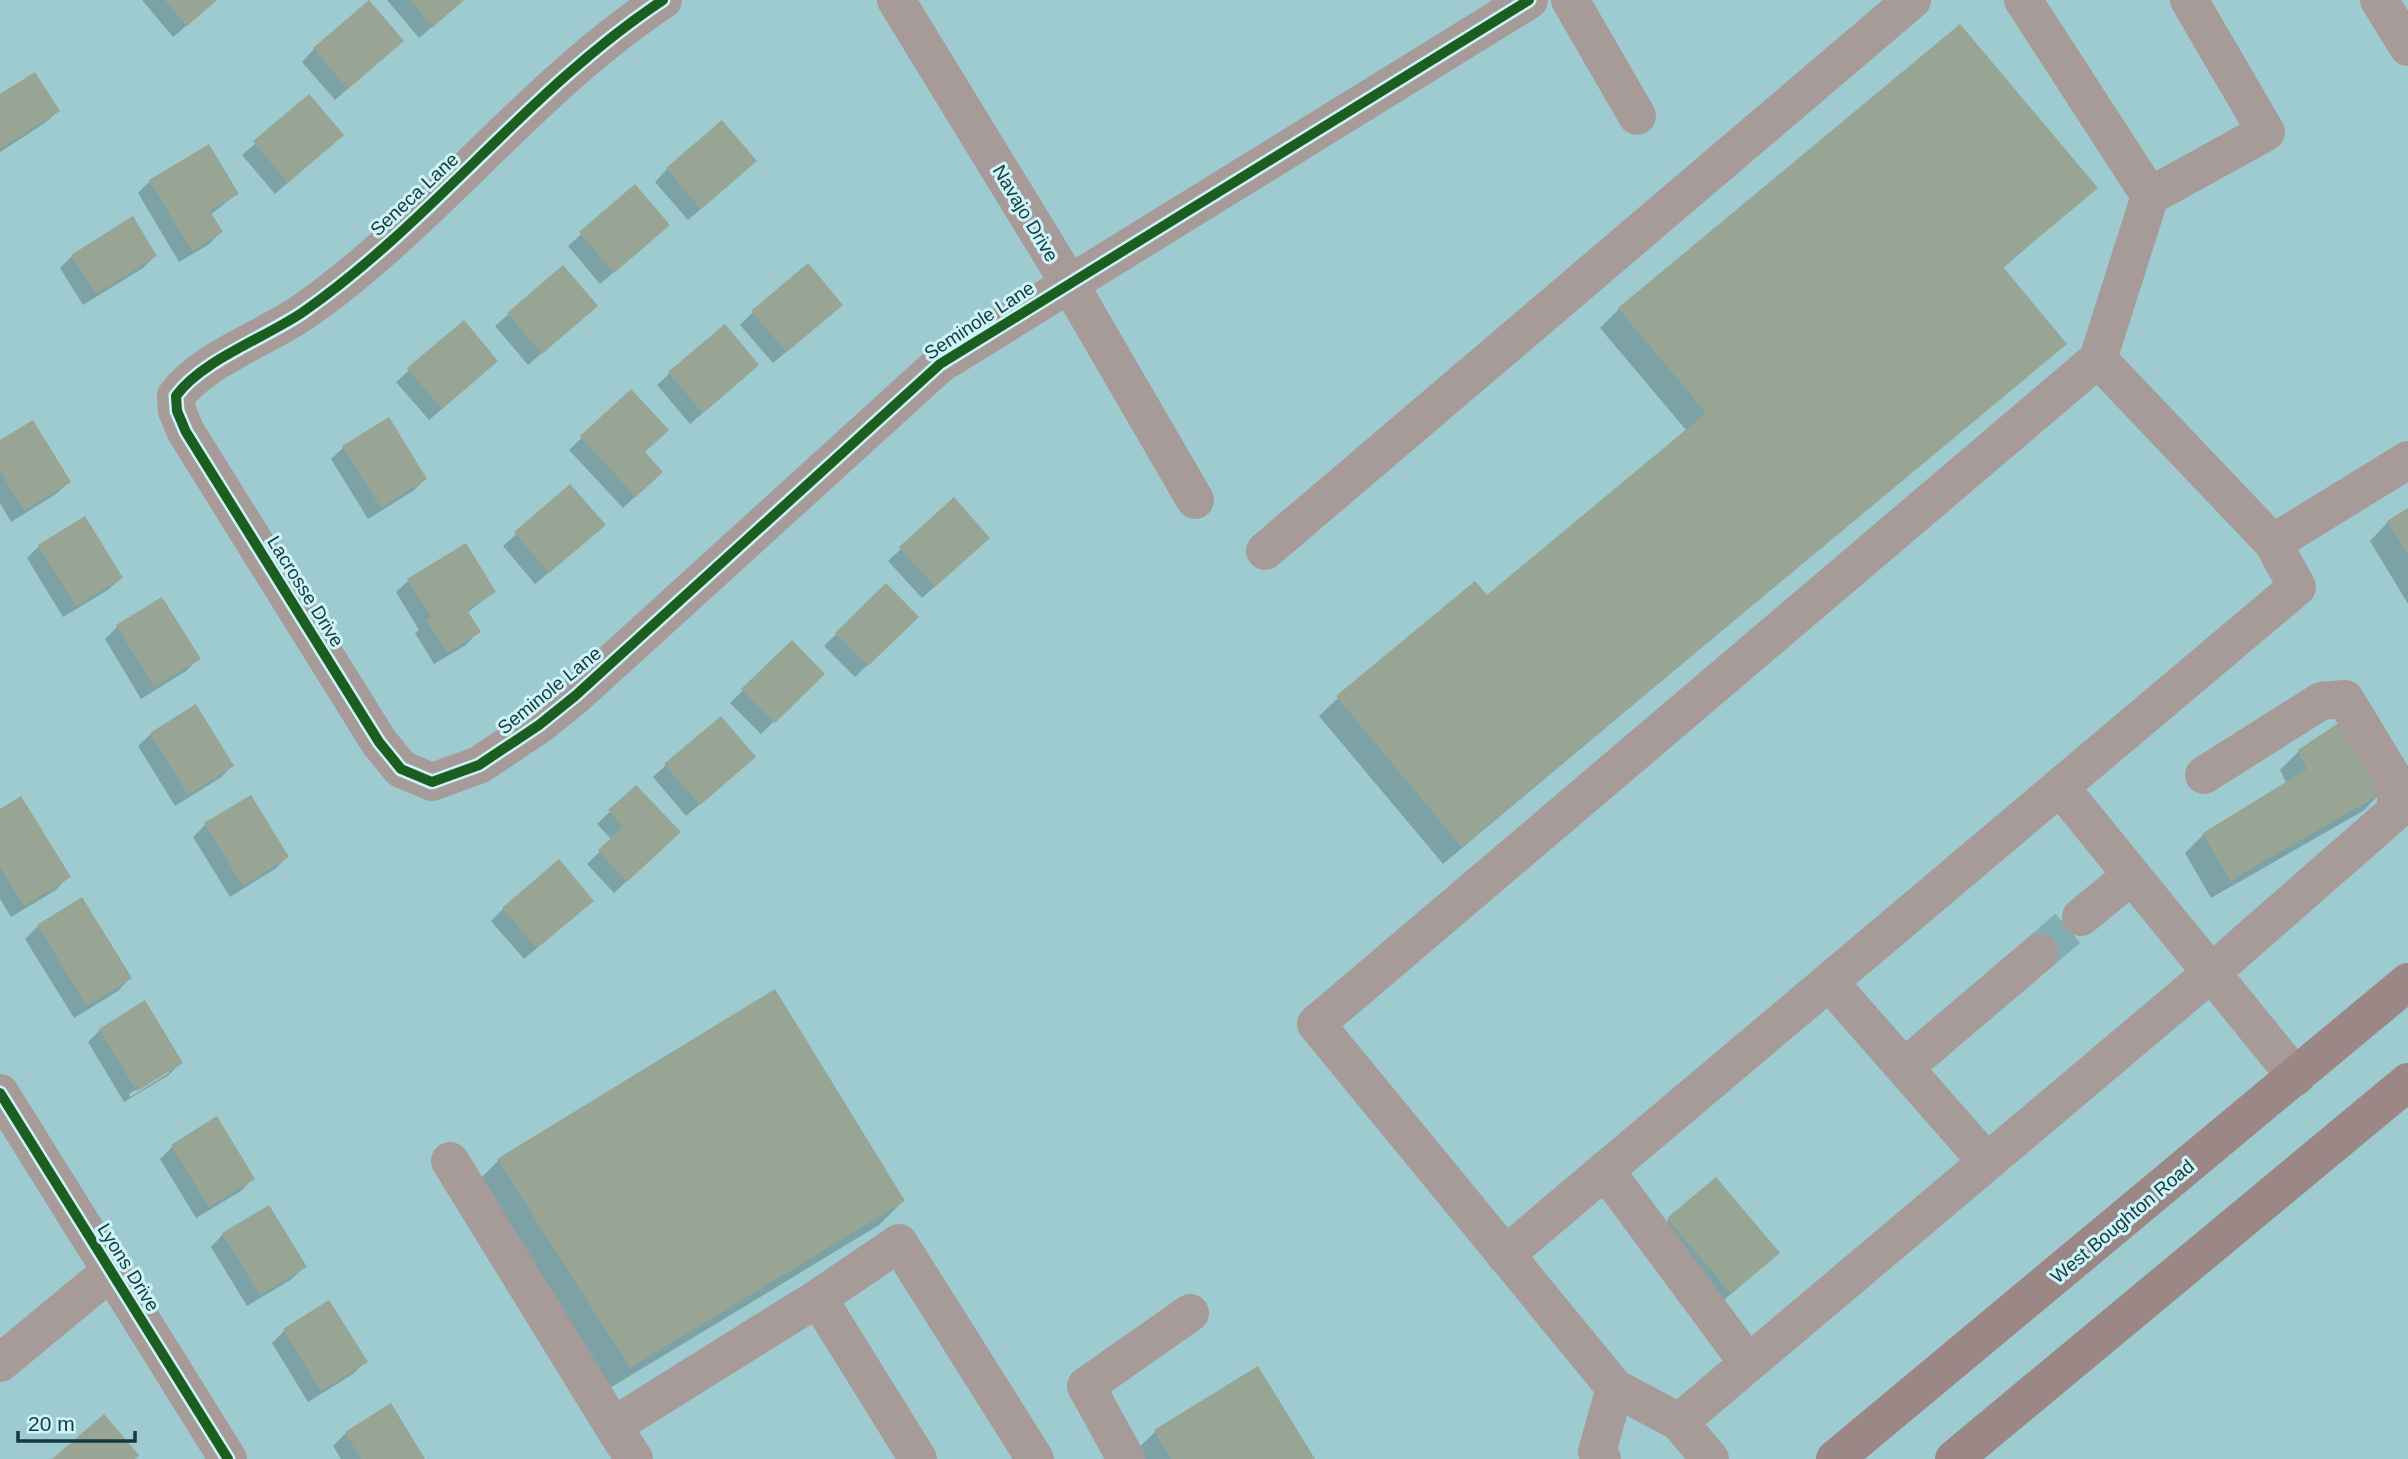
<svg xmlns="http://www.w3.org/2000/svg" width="2408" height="1459" font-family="Arial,sans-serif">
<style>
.shadow{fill:#0003;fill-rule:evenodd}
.building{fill:#98a595}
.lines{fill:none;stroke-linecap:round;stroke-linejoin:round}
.minor-tunnel{stroke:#82aeb3;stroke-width:38;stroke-dasharray:38 19;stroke-linecap:butt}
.minor{stroke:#a79b99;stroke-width:38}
.major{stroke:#9a8786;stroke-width:38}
.cycleway-casing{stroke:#cdf5fa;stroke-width:15}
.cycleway{stroke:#1b5e20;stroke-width:10}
.labels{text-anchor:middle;stroke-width:6;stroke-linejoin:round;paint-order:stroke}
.street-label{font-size:19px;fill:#15393d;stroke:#cdf5fa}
</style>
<rect width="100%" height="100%" fill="#9dcbd0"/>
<path class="shadow" d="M142,0H217L173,37Z
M387,0H464L419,38Z
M402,41L335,100L302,62L314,49Z
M0,96L58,111L45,123L0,152Z
M309,96L342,135L275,194L242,155Z
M667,169L743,173L688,220L655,182Z
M150,181L237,194L210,215L221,232L208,245L179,262L138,193Z
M635,187L655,237L600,284L568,246Z
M2095,188L2002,269L2064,344L1443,864L1319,716L1338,698L1487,597L1687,431L1600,328L1619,309Z
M72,256H155L143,268L83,305L60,268Z
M563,267L596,306L528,365L495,326Z
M753,312L828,317L773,363L740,325Z
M463,323L484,373L429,420L396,382Z
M670,373L745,377L690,424L657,385Z
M630,391L648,485L623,508L569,450Z
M0,442L69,482L56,494L11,522L0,503Z
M344,447L425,479L413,491L368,519L331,459Z
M570,486L591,537L535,584L503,546Z
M954,500L975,550L922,598L888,561Z
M2408,510V604L2370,541L2388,522Z
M39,546L121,578L108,590L63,617L27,558Z
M409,580L494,592L467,613L478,632L466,645L434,664L415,633L419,630L396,592Z
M886,586L917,617L855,677L824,646Z
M162,599L198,659L186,671L141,699L105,639L117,627Z
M792,643L823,674L761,734L730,703Z
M151,734L232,766L220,778L175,806L138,746Z
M2299,751L2382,792L2363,811L2211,898L2185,853L2204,834L2287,784L2280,770Z
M666,765L741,769L686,816L653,777Z
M636,787L666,845L614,893L587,864L612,840L597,824Z
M0,811L68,877L56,890L11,917L0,899Z
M205,825L287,857L275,869L230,897L193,837Z
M503,909L579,913L524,959L491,921Z
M38,926L130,978L118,991L74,1018L25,939Z
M774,991L903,1201L879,1225L605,1391L474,1185L498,1161Z
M100,1030L181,1062L169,1075L124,1102L88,1042ZM169,1069V1073L130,1097L129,1094Z
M217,1119L253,1178L241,1191L196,1218L160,1159L172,1147Z
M1669,1219L1765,1265L1718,1305L1656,1232Z
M223,1234L304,1267L292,1279L247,1306L211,1247Z
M284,1331L365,1362L353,1374L308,1402L272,1343Z
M1257,1369L1313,1459H1132L1130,1456L1155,1432Z
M391,1406L423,1459H341L333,1446L346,1433Z"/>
<path class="building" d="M165,0H217L187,26Z
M369,0L404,41L348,89L313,48Z
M410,0H464L433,27Z
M1960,24L2098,188L2003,267L2067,344L1462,847L1336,696L1475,581L1487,595L1706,413L1618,308Z
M35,72L60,111L0,149V94Z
M309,94L344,135L288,183L253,141Z
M722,120L757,161L701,209L666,168Z
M209,144L239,194L210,211L223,232L192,251L149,180Z
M635,184L670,225L614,273L579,232Z
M133,216L157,256L96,294L71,255Z
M808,263L843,305L787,352L751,311Z
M563,265L598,306L542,354L507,313Z
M464,320L498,361L442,409L407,368Z
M725,324L759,365L703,413L668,372Z
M631,389L669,430L645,452L663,472L636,497L580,436Z
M389,417L427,479L381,508L342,446Z
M33,420L71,482L24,511L0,471V440Z
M570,484L606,525L549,573L514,532Z
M954,497L990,538L935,587L899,547Z
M2408,508V555L2387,521Z
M85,516L123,578L76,606L38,545Z
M466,543L496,592L467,610L481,632L447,653L426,620L431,617L407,579Z
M886,583L919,617L868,666L835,633Z
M162,597L201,659L154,687L116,625Z
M792,640L825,674L775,723L741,689Z
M196,704L234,766L188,795L150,733Z
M721,716L756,757L700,805L664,764Z
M2340,722L2384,792L2230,881L2203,833L2307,769L2298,750Z
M636,785L681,832L627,882L598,850L623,827L608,810Z
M251,795L289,857L243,886L204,823Z
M21,796L71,877L24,906L0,867V809Z
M559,859L594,901L537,948L502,908Z
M82,897L132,978L87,1006L37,925Z
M775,989L905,1201L630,1368L497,1159Z
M145,1000L183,1063L137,1091L99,1029Z
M217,1116L255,1179L209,1207L171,1145Z
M1716,1177L1780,1253L1731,1294L1667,1218Z
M269,1205L307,1267L260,1295L222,1233Z
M329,1300L368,1362L321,1391L283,1329Z
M1258,1366L1315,1459H1171L1154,1430Z
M391,1403L425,1459H361L345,1432Z
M104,1414L139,1455L135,1459H52Z"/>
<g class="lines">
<path class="minor-tunnel" d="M2039,953L2081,917"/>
<path class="minor" d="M663,0C530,88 433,221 303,312C265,338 202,360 176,396L177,411L186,432L379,742L401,769L432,782L479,765L539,725L575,696L940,364L1529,0
M896,0L1069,283L1195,500
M1570,0L1637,116
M2023,0L2150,196
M2379,0L2408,47
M2098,359L2273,543L2408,460
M1265,551L1912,0
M2060,787L2296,1077
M2081,917L2131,876
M1829,982L1987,1162
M1905,1067L2039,953
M0,1093L228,1459
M450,1161L613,1426
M1605,1170L1748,1363
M1505,1255L2297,587L2273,543
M818,1298L899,1243L1035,1459
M0,1363L111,1271
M1679,1422L2211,973L2396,811V783L2345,699L2321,701L2204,775
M634,1459L613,1426L818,1298L918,1459
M1126,1459L1086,1386L1190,1313
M1602,1459L1597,1452L1615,1388
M1710,1459L1679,1422L1615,1388L1316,1024L2098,359L2150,196L2266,132L2189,0"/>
<path class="major" d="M1835,1459L2408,982
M1954,1459L2408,1082"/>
<defs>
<path id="cycleway" d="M663,0C530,88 433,221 303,312C265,338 202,360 176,396L177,411L186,432L379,742L401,769L432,782L479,765L539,725L575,696L940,364L1529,0
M0,1093L228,1459"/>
</defs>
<use href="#cycleway" class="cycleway-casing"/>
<use href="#cycleway" class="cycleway"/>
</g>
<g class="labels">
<g class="street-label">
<text transform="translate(414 194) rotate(-43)" y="7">Seneca Lane</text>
<text transform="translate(1026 213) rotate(59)" y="7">Navajo Drive</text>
<text transform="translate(979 320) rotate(-33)" y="7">Seminole Lane</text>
<text transform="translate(306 591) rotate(58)" y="7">Lacrosse Drive</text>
<text transform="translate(549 690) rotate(-39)" y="7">Seminole Lane</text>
<text transform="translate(2122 1221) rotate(-40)" y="7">West Boughton Road</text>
<text transform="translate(129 1267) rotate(58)" y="7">Lyons Drive</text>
</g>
</g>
<path d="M18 1431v10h117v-10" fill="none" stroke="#15393d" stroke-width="3.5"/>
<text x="28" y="1431" font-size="21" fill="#15393d" stroke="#cdf5fa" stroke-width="5" paint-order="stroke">20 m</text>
</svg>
